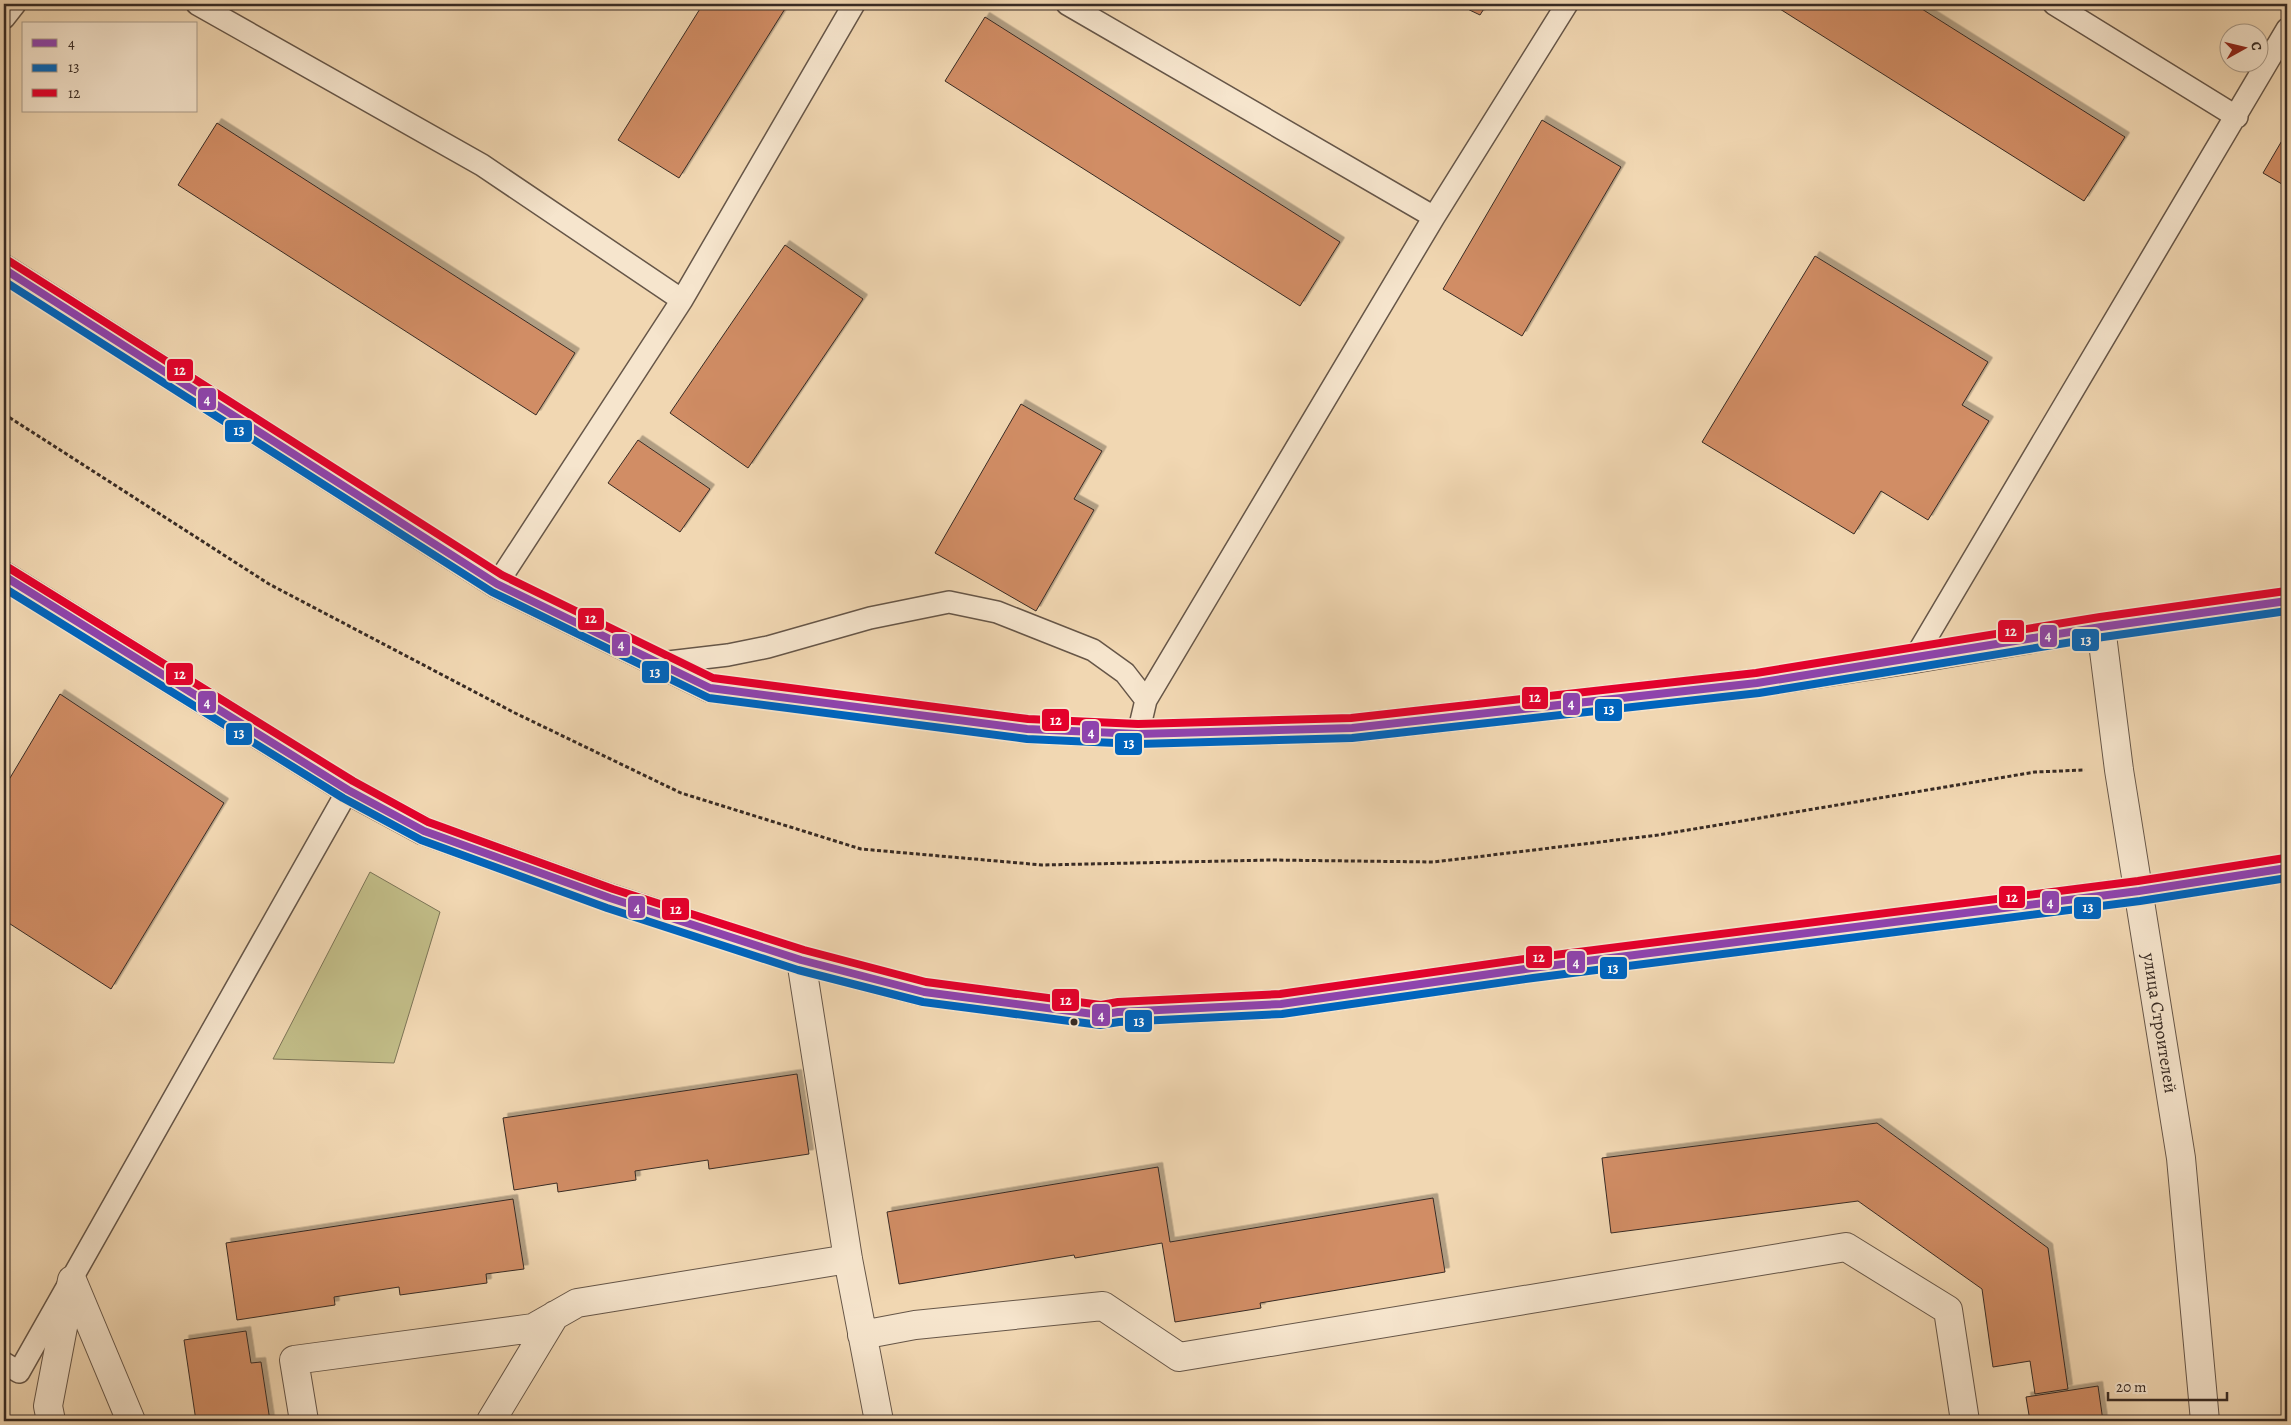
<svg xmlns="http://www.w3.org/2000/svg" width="2291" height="1425" font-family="Alegreya,serif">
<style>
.green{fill:#c1bc87;stroke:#7c7456}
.building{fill:#d18d65;stroke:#382b24;filter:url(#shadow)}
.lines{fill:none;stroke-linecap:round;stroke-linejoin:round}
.service-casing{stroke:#665648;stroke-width:24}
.pedestrian-casing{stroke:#665648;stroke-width:30}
.minor-casing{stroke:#665648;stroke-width:30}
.tertiary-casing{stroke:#665648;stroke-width:30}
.path{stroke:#382b24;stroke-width:3;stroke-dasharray:4 2.5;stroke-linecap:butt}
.service{stroke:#f6e5cd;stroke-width:21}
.pedestrian{stroke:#f6e5cd;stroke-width:28}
.minor{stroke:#f6e5cd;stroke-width:28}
.tertiary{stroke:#f6e5cd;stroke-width:28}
.bus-1-casing{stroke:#f6e5cd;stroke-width:11}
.bus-2-casing{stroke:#f6e5cd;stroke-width:11}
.bus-3-casing{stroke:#f6e5cd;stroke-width:11}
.bus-1{stroke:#8e44ad;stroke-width:8}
.bus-2{stroke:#0065bd;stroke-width:8}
.bus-3{stroke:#e4002b;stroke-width:8}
.bus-dot{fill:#382b24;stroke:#f6e5cd;stroke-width:2}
.labels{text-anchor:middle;stroke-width:4;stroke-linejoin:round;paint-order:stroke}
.street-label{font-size:18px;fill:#382b24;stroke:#f6e5cd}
.line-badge{stroke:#f6e5cd;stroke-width:2}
.badge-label{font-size:14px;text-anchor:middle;font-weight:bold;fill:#fff}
</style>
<defs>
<filter id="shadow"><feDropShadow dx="4.5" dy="-4.5" stdDeviation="0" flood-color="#0004"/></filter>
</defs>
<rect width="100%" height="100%" fill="#f1d7b2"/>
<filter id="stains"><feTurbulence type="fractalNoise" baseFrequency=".004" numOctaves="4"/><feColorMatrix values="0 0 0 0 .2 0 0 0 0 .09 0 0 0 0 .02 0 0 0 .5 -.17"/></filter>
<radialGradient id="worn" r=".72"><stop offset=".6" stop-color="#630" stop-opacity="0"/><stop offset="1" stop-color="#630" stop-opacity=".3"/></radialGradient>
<path class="green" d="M370,872L440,912L394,1063L273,1059Z"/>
<path class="building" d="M703,4H788L679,178L618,140Z
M1457,4H1487L1480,15Z
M1772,4H1914L2125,137L2084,201Z
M985,17L1340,242L1300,306L945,81Z
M1542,120L1621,167L1522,336L1443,289Z
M217,123L575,353L536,415L178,185Z
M2287,132V187L2263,173Z
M785,245L863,299L748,468L670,413Z
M1815,256L1988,362L1962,405L1989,421L1928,520L1881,491L1854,534L1702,442Z
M1021,404L1102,451L1074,499L1094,510L1036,611L935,553Z
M638,440L710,489L680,532L608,483Z
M60,694L224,803L111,989L4,920V788Z
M797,1074L809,1154L709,1169L708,1160L635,1171L636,1180L558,1192L557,1183L514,1190L503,1118Z
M1877,1123L2048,1248L2068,1389L2035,1394L2030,1361L1993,1367L1982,1289L1858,1201L1611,1233L1602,1158Z
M1158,1167L1170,1242L1433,1198L1445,1272L1260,1303L1261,1308L1175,1322L1162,1243L1075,1258L1074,1255L899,1284L887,1212Z
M513,1199L524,1269L486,1274L487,1283L400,1295L399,1287L334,1297L335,1305L237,1320L226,1243Z
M246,1331L251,1363L261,1362L270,1421H196L184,1340Z
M2098,1386L2103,1421H2030L2026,1397Z"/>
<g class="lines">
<defs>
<path id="service" d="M197,4L482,165L682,300
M1067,4L1434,217
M2054,4L2237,117
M4,18L15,4
M497,584L682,300L854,4
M1914,659L2287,29
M660,663L728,655L768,647L870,618L949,602L997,612L1093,650L1125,673L1146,700
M1138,734L1146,700L1434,217L1567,4
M4,1363L19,1372L348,790"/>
<path id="pedestrian" d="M72,1280L131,1421
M51,1421L48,1406L72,1280"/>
<path id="minor" d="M801,960L848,1259L879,1421
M862,1335L915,1325L1103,1306L1179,1357L1846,1247L1948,1310L1965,1421
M304,1421L294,1360L533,1328L577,1303L848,1259
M491,1421L555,1315"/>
<path id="tertiary" d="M4,269L497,584L710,688L1027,729L1138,734L1352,728L1757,683L1914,659L2101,627L2287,601
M4,576L348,790L424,831L610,898L801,960L924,992L1101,1015L1118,1012L1281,1004L1532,968L2139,891L2287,868
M2101,627L2119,770L2181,1158L2205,1421"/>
</defs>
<use href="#service" class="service-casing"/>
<use href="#pedestrian" class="pedestrian-casing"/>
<use href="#minor" class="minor-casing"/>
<use href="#tertiary" class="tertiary-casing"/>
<path class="path" d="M4,414L269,584L515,713L681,793L861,849L1042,865L1271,860L1434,862L1658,835L2035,772L2085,770"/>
<use href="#service" class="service"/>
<use href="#pedestrian" class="pedestrian"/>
<use href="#minor" class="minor"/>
<use href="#tertiary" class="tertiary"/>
<defs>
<path id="bus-1" d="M4,269L497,584L710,688L1027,729L1138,734L1352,728L1757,683L2101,627L2287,601
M4,576L348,790L424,831L610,898L801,960L924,992L1101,1015L1118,1012L1281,1004L1532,968L2139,891L2287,868"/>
<path id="bus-2" d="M4,281L492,592L709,698L1027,739L1138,744L1352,738L1759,693L2103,637L2287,611
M4,588L343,798L421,840L607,908L798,970L923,1002L1100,1025L1119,1022L1282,1014L1533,978L2140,901L2287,878"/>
<path id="bus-3" d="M9,261L502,575L713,678L1028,719L1138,724L1351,718L1756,673L2100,617L2286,591
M9,568L353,781L428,822L613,889L804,950L926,982L1101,1005L1118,1002L1280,994L1531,958L2138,881L2285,858"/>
</defs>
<use href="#bus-1" class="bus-1-casing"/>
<use href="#bus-2" class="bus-2-casing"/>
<use href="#bus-3" class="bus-3-casing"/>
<use href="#bus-1" class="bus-1"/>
<use href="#bus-2" class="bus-2"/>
<use href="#bus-3" class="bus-3"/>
</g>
<circle class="bus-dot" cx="1074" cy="1022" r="4.5"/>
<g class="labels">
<g class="street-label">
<text transform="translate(2160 1023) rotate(81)" y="6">улица Строителей</text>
</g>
</g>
<g class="line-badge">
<rect x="166" y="358" width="28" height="24" rx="5" fill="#e4002b"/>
<rect x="197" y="387" width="20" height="24" rx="5" fill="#8e44ad"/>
<rect x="224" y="419" width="29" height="24" rx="5" fill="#0065bd"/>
<rect x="577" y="607" width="28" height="24" rx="5" fill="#e4002b"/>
<rect x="1997" y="619" width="28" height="24" rx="5" fill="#e4002b"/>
<rect x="2039" y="624" width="19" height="24" rx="5" fill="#8e44ad"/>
<rect x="2071" y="628" width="29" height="24" rx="5" fill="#0065bd"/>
<rect x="611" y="633" width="20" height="24" rx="5" fill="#8e44ad"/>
<rect x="641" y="660" width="29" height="24" rx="5" fill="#0065bd"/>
<rect x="165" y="662" width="29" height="24" rx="5" fill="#e4002b"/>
<rect x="1521" y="686" width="28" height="24" rx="5" fill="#e4002b"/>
<rect x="197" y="690" width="20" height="24" rx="5" fill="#8e44ad"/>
<rect x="1562" y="692" width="19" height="24" rx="5" fill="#8e44ad"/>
<rect x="1594" y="698" width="29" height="24" rx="5" fill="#0065bd"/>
<rect x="1041" y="708" width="29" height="24" rx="5" fill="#e4002b"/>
<rect x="1081" y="720" width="19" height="24" rx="5" fill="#8e44ad"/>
<rect x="225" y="722" width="28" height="24" rx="5" fill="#0065bd"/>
<rect x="1114" y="732" width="29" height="24" rx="5" fill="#0065bd"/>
<rect x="1998" y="885" width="28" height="24" rx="5" fill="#e4002b"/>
<rect x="2041" y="890" width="19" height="24" rx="5" fill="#8e44ad"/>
<rect x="627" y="895" width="19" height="24" rx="5" fill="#8e44ad"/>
<rect x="2073" y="896" width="29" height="24" rx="5" fill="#0065bd"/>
<rect x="661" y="897" width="29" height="24" rx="5" fill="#e4002b"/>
<rect x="1525" y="945" width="28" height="24" rx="5" fill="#e4002b"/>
<rect x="1566" y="950" width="20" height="24" rx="5" fill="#8e44ad"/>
<rect x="1599" y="956" width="29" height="24" rx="5" fill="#0065bd"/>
<rect x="1051" y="988" width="29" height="24" rx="5" fill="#e4002b"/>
<rect x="1091" y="1003" width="20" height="24" rx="5" fill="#8e44ad"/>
<rect x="1124" y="1009" width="29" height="24" rx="5" fill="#0065bd"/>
</g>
<g class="badge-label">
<text x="180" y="375">12</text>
<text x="207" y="404">4</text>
<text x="239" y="435">13</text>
<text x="591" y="623">12</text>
<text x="2011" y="636">12</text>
<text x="2048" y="640">4</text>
<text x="2086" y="645">13</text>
<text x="621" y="649">4</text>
<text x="655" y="677">13</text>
<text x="180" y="679">12</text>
<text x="1535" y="702">12</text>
<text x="207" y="707">4</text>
<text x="1571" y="708">4</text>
<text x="1609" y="714">13</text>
<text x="1056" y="725">12</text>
<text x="1091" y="737">4</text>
<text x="239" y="738">13</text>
<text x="1129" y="748">13</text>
<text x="2012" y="902">12</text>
<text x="2050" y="907">4</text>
<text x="637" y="912">4</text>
<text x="2088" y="912">13</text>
<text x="676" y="914">12</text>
<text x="1539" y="962">12</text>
<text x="1576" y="967">4</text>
<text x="1613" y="973">13</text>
<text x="1066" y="1005">12</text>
<text x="1101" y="1020">4</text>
<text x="1139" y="1026">13</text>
</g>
<rect width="2291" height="1425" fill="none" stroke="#f1d7b2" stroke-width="20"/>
<rect x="5" y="5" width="2281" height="1415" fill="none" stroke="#382b24" stroke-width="2.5"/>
<rect x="10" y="10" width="2271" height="1405" fill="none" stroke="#382b24"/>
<rect x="22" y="22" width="175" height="90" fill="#f6e5cd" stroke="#aa9b89"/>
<rect x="32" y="39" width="25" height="8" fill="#8e44ad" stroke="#aa9b89"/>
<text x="68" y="48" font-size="15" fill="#382b24">4</text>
<rect x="32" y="64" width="25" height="8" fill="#0065bd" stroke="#aa9b89"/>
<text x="68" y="72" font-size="15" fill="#382b24">13</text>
<rect x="32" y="89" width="25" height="8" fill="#e4002b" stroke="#aa9b89"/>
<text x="68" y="98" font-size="15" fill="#382b24">12</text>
<g transform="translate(2244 48) rotate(82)"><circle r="24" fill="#f6e5cd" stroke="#aa9b89"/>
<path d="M0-4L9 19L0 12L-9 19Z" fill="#8f2418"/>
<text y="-8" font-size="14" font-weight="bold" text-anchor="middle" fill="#382b24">С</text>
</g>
<path d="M2108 1392v8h119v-8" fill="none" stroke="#382b24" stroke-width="2.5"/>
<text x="2116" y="1392" font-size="15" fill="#382b24" stroke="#f6e5cd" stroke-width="4" paint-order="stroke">20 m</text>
<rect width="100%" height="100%" filter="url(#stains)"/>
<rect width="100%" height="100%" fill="url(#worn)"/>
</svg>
